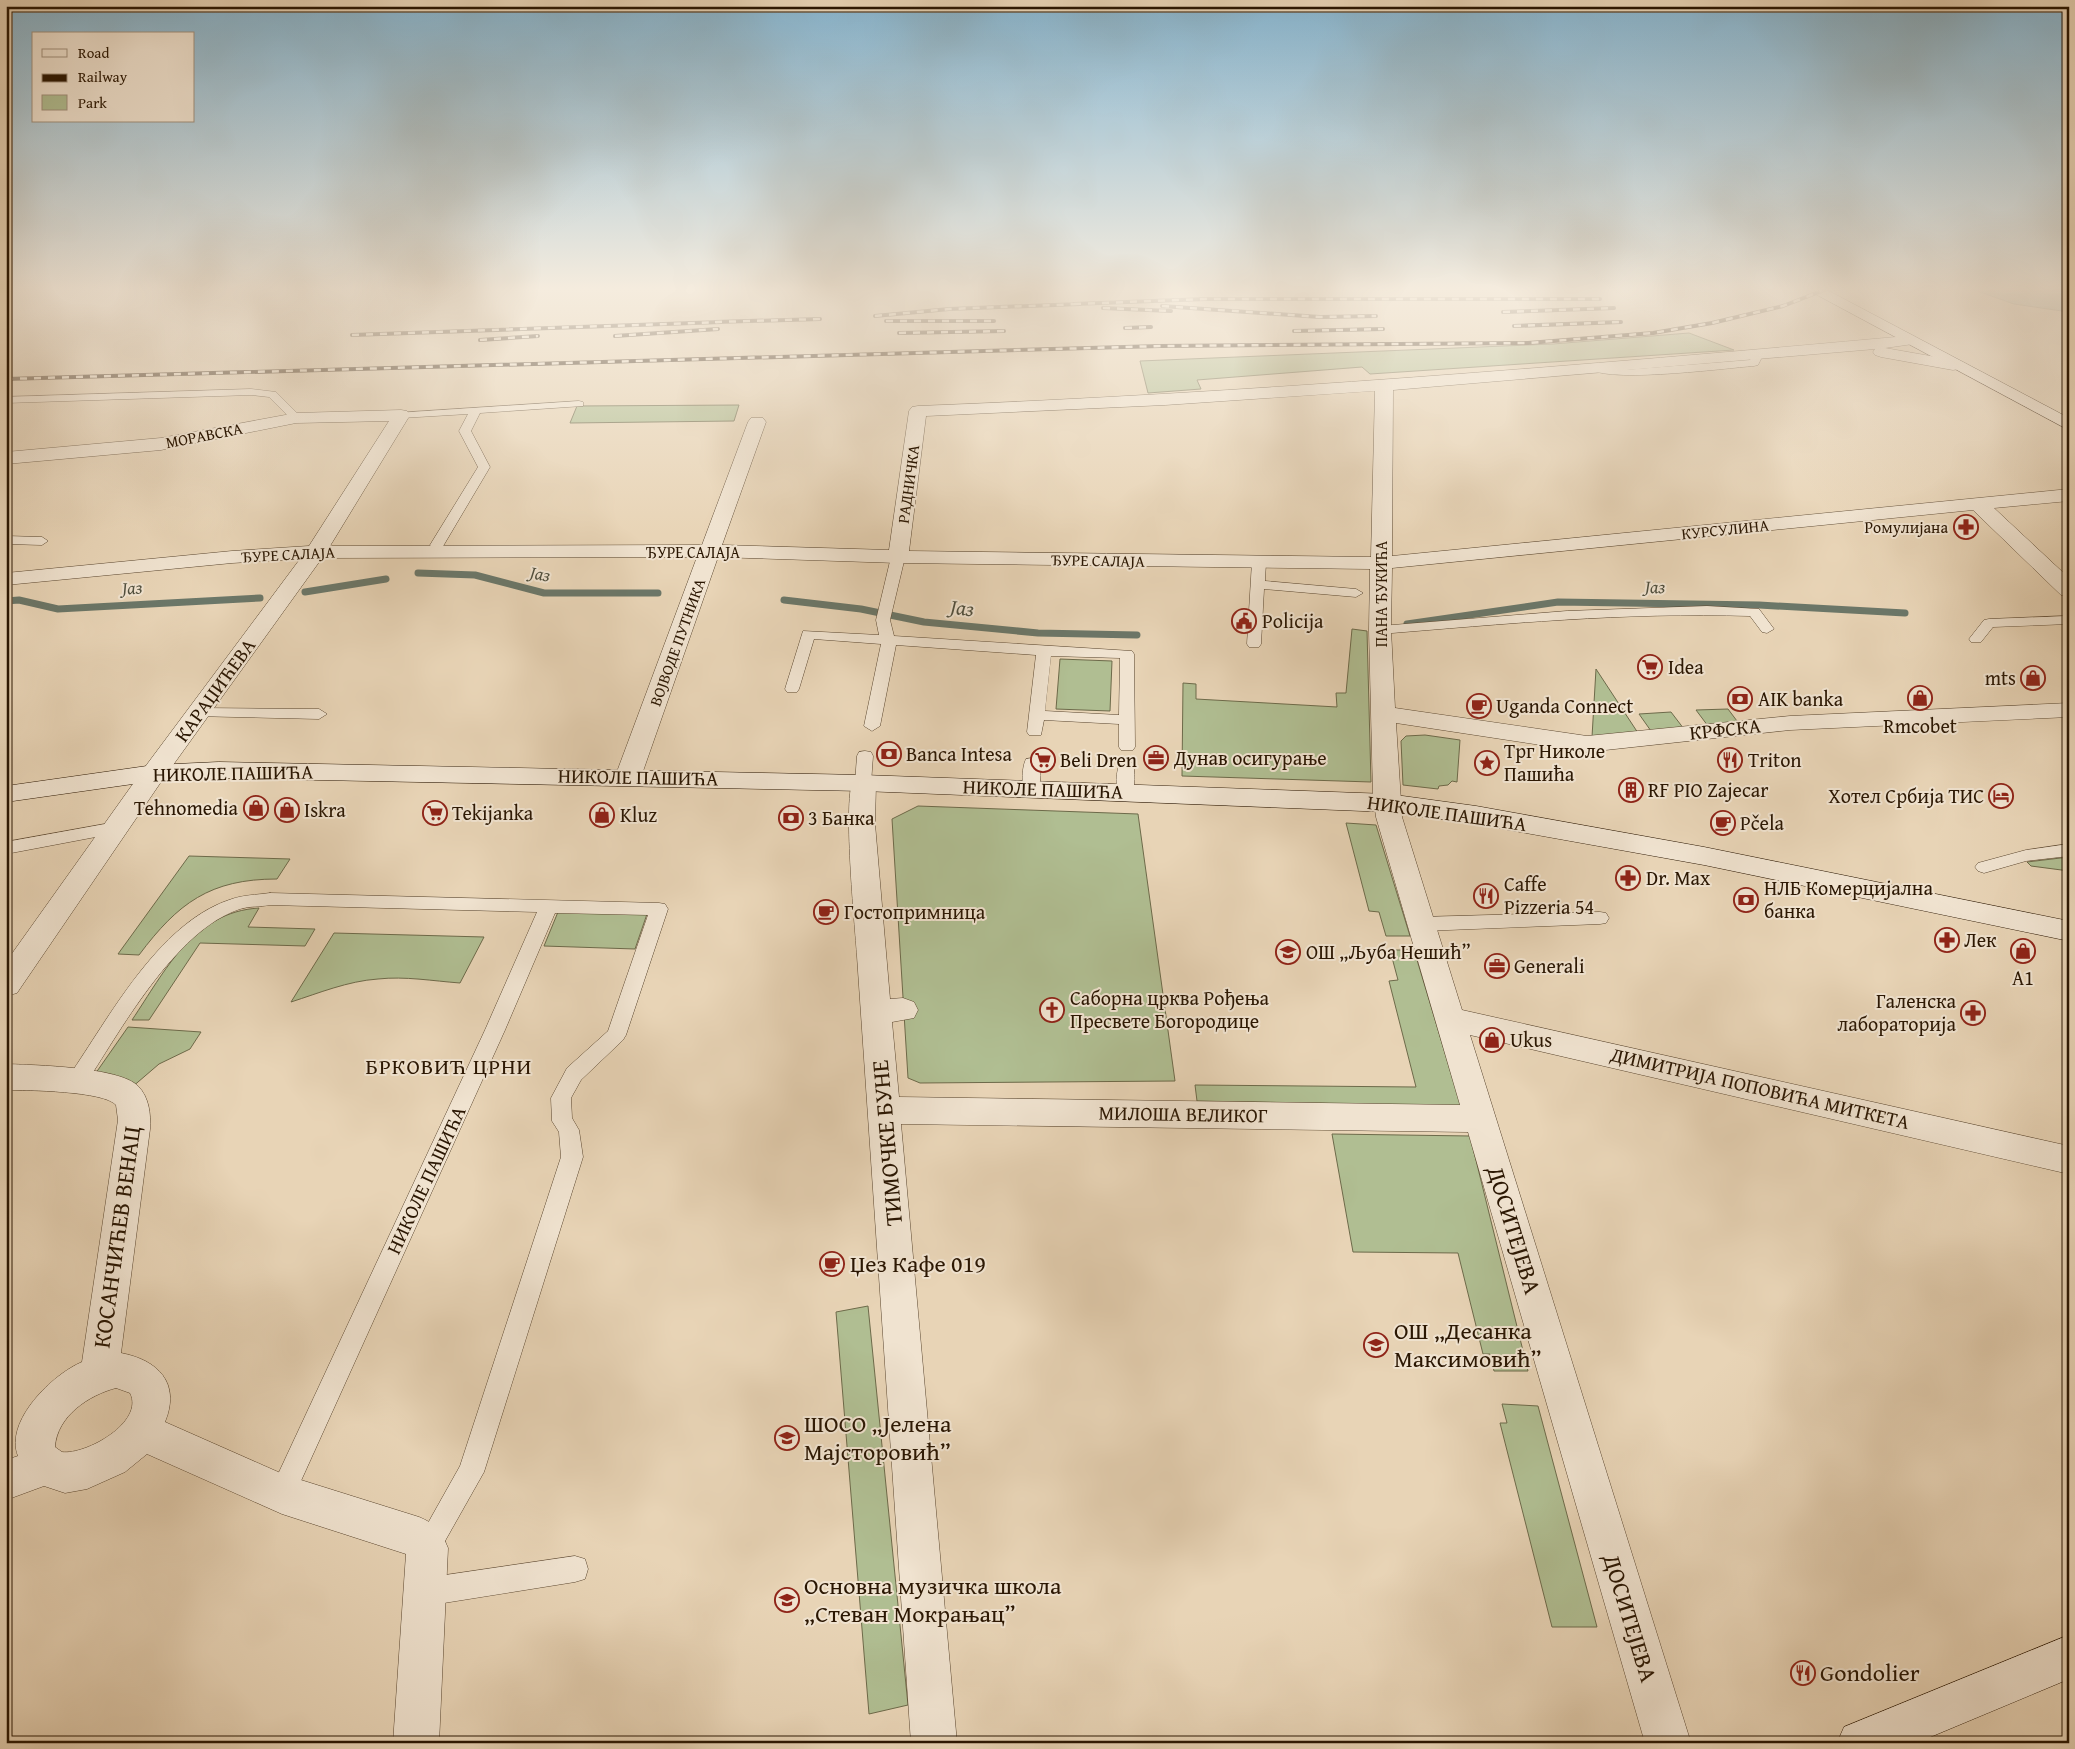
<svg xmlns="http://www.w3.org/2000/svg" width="2075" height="1749" font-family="'Gentium Book Plus',serif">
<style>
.green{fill:#b0be92;stroke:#6d6a4a}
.water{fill:#97b8ae;stroke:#6b7769}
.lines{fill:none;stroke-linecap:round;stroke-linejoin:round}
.stream{stroke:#6b7769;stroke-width:7}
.lane-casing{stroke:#5a462f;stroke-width:1}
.street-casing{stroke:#5a462f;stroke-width:1}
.secondary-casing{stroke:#2a1602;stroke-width:1}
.lane{fill:#f0e3d0;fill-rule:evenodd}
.street{fill:#f0e3d0;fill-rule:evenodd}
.secondary{fill:#f0e3d0;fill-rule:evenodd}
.rail-casing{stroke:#2a1602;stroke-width:4}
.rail{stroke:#f0e3d0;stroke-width:2.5;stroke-dasharray:7;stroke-linecap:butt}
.labels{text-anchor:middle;stroke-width:4;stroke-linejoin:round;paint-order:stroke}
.far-street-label{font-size:16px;fill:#2a1602;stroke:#f0e3d0}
.far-poi-label{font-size:16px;fill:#2a1602;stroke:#f0e3d0;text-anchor:end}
.far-water-label{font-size:18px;font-style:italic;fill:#504f3e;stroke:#f0e3d0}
.poi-label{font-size:20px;fill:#2a1602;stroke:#f0e3d0;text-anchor:start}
.street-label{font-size:20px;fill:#2a1602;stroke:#f0e3d0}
.water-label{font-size:21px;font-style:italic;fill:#504f3e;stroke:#f0e3d0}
.quarter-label{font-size:22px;letter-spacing:1px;fill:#2a1602;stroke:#f0e3d0}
.near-street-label{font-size:24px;fill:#2a1602;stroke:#f0e3d0}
.near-poi-label{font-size:24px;fill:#2a1602;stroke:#f0e3d0;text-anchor:start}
</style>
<rect width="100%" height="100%" fill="#e8d4b6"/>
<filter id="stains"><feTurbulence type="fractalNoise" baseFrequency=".004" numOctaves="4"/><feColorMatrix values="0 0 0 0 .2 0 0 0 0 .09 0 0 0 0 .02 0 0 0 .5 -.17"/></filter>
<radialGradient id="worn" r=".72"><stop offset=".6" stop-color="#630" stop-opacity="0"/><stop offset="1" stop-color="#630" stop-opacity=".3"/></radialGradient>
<path class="green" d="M1689,333L1734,350L1370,374L1362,367L1197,380L1201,389L1148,393L1140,361L1553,344Z
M739,405L734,421L570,423L577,406Z
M1352,629L1367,631L1371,782L1182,776L1183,683L1196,684V699L1337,707L1336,693H1346Z
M1060,659L1112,661L1110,711L1056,709Z
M1596,669L1638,733L1592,737Z
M1728,709L1740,725L1708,726L1696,710Z
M1671,712L1684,729L1651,731L1639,714Z
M1425,735L1460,740L1457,782L1452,781L1448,785L1439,786L1438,789L1403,785L1401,741L1406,736Z
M918,806L1138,814L1175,1081L920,1083L908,1078L892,819Z
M1346,823L1376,825L1410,936H1386L1379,912L1369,911Z
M189,856L290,859L277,879C210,879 178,903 139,955L118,954Z
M2069,857V871L2031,866L2027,862Z
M259,908L248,927L315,929L305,946L200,943L149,1020H132C165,971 193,912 259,908Z
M558,912L647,914L635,949L544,946Z
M334,933L484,937L460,983C433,981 405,976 378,979C348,981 319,993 291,1002Z
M1390,950H1414L1461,1106L1197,1101L1195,1085L1416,1087L1389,981L1398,980Z
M128,1027L201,1032L190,1049L159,1064L131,1088L93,1077Z
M1332,1134L1470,1136L1528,1371H1494L1490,1354H1483L1458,1253L1353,1252Z
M868,1306L908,1705L869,1714L836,1312Z
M1502,1404L1538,1406L1597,1627H1552L1500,1423H1507Z"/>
<path class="water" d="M1974,290H2068L2069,312L2014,304Z"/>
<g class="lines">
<path class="stream" d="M418,573L475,575L544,593H658
M305,592L386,579
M784,600L861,609L924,622L1038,633L1137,635
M6,601L19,600L58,609L260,598
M1407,624L1558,602L1759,605L1905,613"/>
<defs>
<path id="lane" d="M1758,352L1763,355L1758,365L1754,366C1726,368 1606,384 1589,368L1594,365L1624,370L1750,360L1754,353Z
M251,389L276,392L302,418L296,421L292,420L269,397L251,395L6,403V397Z
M579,401L583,402V406L480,413L471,431L490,467L442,548H432L430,545L478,467L459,431L468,414L401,418L397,417V413Z
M6,536L42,537L48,541L42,545L6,544Z
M898,553L905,557L890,620L894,636L1132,651L1134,654L1135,747L1133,750H1121L1119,747V724L1044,720L1041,735H1029L1027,732L1036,655L896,645L880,726L872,731L864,726L881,644L814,639L799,689L797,692H787L785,689L803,631L879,635L876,620L891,557ZM1051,656L1120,658L1119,715L1045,711Z
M1259,558L1266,562L1265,581L1356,589L1363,593L1356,597L1264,589L1261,644L1259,647H1249L1247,644L1252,562Z
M1707,606L1759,609L1774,629L1767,633L1762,632L1750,616C1626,612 1503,624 1380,634L1373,630L1380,626L1567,611Z
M2069,616V624L1993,627L1981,642H1971L1969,639L1984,620L1989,619Z
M198,708L319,709L327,714L319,719L193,716L190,713Z
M865,751L871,752L873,756L871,783L869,787H857L855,783L857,756L859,752Z
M1032,758L1038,759C1042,767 1041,784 1037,792H1025C1021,785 1022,766 1026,759Z
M1126,762L1132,763C1136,770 1135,789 1131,796H1119C1115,789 1116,770 1120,763Z
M116,822L122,824L124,828L122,832L6,854V842Z
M2069,844V856L2026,861L1984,873L1978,871L1975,867L1978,863L2026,850Z
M270,893L659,903L665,904L668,909L626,1035L623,1040L581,1080L571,1098L572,1118L579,1130L583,1157L484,1472L436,1557L427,1561L418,1557L414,1548L460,1466L561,1157L559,1132L552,1121L551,1098L567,1068L608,1031L648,915L555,913L505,1030L291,1503L282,1507L273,1503L269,1494L273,1485L485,1030L537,912L270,905C260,907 249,906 240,909C175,930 119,1033 83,1088L76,1090L69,1088L66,1082L69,1076C109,1018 158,924 229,900C242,895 256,895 270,893Z
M1600,912L1606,913L1609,918L1606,923L1600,924L1422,931L1416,929L1413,924L1416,919L1422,917Z
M575,1556L585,1559L588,1569L585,1579L575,1582L425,1606L415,1602L411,1592L415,1582L425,1578Z"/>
<path id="street" d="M1907,336L1915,341L1913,344L1885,348L1953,360L1959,361L1961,365L1959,369L1953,370L1881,357L1875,355L1873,352L1875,349L1393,390L1392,556L2069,489V501L1994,508L2069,578V596L2061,595L1973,510L1392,568L1391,630L1395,708L1587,736L1790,716L2069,703V717L1790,730L1587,752L1396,723L1402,817L1462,1010L2069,1146V1174L1470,1035L1691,1743H1645L1468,1132L901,1124L957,1743H911C893,1481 875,1218 857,956C855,926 842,797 854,777L863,775L872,777L876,783L875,824L890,999L903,998L914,1002L918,1010L914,1018L892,1022L899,1097L1460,1105L1376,817L1373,795L1369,630L1370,569L898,563L718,557L641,777L637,783L628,785L619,783L615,777L697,557L322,558L163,779L17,993L6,996V962L145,767L300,559L232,563L6,585V573L232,551L309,546L389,421L296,423L161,450L6,464V452L161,438L296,413L401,410L407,411L410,415L330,546L702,545L748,422L751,418H763L766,422L722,545L889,550L909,411L912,407L918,406C1249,393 1578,366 1907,336ZM1375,391L1371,557L909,551L926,416L1165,405Z
M6,1064C34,1065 120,1067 138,1086C149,1097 151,1114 150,1129L121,1353C158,1360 181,1383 165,1422L285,1475L419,1517C436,1524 441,1531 448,1548L439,1743H393L406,1554L282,1514L147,1454L125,1472L87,1489L65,1493L44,1486L6,1500V1460L18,1456C4,1421 53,1374 82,1362L118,1120L116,1105C104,1091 27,1090 6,1090ZM116,1388L130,1393C145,1422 86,1455 62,1452L55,1447C57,1416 89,1395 116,1388Z"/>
<path id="secondary" d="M1808,290H1827L2069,418V430Z
M219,762L863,775L1388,794L1476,806L1704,847L2069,921V941L1704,865L1476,824L1388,812L863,791L219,778L154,781L6,802V786L154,765Z
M2069,1635V1679L1916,1743H1837L1844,1727Z"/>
</defs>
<use href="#lane" class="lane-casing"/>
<use href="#street" class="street-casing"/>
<use href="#secondary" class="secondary-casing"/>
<use href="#lane" class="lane"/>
<use href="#street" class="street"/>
<use href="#secondary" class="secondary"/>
<defs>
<path id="rail" d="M1074,304L1205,299H1600
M1162,306L1320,317L1376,316
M1103,308L1171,311
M1503,312L1614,308
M875,316L949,309L1080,304
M886,321H994
M715,322L820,319
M1514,326L1621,322
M1125,328L1151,327
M1294,331L1383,329
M899,333L1004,331
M352,335L721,322
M615,336L718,329
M480,340L538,336
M6,379L1160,346L1528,343L1653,333L1712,323L1783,306L1824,290"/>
</defs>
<use href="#rail" class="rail-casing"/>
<use href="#rail" class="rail"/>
</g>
<linearGradient id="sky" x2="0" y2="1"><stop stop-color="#87b6d1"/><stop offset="0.54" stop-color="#f5ecde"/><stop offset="1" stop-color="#f5ecde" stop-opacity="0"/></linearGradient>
<rect width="2075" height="535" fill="url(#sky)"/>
<defs>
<symbol id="pharmacy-ring" viewBox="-11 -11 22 22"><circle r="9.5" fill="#f0e3d0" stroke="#8f2418" stroke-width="1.5"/><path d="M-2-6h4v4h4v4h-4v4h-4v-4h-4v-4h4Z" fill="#8f2418"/></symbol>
<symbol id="civic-ring" viewBox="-11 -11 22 22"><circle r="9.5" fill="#f0e3d0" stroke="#8f2418" stroke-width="1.5"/><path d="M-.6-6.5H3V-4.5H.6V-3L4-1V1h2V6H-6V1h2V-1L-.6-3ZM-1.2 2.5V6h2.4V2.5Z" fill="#8f2418"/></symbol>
<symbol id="supermarket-ring" viewBox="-11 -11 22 22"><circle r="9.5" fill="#f0e3d0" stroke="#8f2418" stroke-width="1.5"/><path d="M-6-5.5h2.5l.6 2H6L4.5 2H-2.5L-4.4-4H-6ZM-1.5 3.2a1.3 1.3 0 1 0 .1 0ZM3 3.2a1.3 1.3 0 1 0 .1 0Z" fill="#8f2418"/></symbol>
<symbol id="shop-ring" viewBox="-11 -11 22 22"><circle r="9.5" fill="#f0e3d0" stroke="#8f2418" stroke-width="1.5"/><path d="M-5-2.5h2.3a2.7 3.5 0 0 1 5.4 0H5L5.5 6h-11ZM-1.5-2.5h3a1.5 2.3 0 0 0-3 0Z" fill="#8f2418"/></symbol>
<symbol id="bank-ring" viewBox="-11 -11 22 22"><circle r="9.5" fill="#f0e3d0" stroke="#8f2418" stroke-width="1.5"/><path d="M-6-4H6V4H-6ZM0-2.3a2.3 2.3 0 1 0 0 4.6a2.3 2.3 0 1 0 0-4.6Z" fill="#8f2418"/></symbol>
<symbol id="cafe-ring" viewBox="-11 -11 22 22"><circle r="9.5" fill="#f0e3d0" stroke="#8f2418" stroke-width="1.5"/><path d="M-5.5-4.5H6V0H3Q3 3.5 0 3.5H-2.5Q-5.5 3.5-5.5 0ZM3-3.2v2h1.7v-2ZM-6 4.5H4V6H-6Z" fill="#8f2418"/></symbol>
<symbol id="office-ring" viewBox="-11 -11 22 22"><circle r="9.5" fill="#f0e3d0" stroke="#8f2418" stroke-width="1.5"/><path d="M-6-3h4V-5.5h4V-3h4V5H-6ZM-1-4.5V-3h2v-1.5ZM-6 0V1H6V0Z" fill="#8f2418"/></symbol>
<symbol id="restaurant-ring" viewBox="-11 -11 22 22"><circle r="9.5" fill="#f0e3d0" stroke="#8f2418" stroke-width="1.5"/><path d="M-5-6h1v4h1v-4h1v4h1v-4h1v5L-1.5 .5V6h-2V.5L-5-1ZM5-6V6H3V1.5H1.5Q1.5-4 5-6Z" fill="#8f2418"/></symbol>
<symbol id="sight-ring" viewBox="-11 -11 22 22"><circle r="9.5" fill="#f0e3d0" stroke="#8f2418" stroke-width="1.5"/><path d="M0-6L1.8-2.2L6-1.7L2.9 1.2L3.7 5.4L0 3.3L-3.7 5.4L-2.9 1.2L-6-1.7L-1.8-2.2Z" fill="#8f2418"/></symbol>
<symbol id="building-ring" viewBox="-11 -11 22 22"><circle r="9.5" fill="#f0e3d0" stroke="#8f2418" stroke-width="1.5"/><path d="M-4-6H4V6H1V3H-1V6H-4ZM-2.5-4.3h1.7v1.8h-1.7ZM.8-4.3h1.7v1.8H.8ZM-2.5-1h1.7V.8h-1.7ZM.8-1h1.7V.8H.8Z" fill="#8f2418"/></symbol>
<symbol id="hotel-ring" viewBox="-11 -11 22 22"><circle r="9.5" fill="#f0e3d0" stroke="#8f2418" stroke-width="1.5"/><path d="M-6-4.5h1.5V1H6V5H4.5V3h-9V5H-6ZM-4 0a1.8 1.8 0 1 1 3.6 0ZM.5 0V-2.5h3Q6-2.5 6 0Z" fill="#8f2418"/></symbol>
<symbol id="school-ring" viewBox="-11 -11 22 22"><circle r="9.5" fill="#f0e3d0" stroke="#8f2418" stroke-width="1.5"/><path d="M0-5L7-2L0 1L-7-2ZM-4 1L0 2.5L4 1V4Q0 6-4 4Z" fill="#8f2418"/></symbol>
<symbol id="church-ring" viewBox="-11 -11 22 22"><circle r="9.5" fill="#f0e3d0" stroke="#8f2418" stroke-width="1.5"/><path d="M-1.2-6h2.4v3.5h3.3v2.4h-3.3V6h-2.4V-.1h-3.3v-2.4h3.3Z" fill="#8f2418"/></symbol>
</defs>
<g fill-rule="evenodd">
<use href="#pharmacy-ring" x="1952" y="513" width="28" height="28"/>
<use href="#civic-ring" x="1230" y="607" width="28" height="28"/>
<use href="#supermarket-ring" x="1636" y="653" width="28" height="28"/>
<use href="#shop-ring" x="2019" y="664" width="28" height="28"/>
<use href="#shop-ring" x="1906" y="684" width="28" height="28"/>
<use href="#bank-ring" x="1726" y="685" width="28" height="28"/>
<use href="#cafe-ring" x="1465" y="692" width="28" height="28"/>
<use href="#bank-ring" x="875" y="740" width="28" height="28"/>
<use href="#office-ring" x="1142" y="744" width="28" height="28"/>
<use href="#supermarket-ring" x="1029" y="746" width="28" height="28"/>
<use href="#restaurant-ring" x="1716" y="746" width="28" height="28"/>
<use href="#sight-ring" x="1473" y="749" width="28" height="28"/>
<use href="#building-ring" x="1617" y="776" width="28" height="28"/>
<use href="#hotel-ring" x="1987" y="782" width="28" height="28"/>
<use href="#shop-ring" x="242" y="794" width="28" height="28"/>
<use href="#shop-ring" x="273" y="796" width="28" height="28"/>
<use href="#supermarket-ring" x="421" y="799" width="28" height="28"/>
<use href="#shop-ring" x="588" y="801" width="28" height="28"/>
<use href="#bank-ring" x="777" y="804" width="28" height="28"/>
<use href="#cafe-ring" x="1709" y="809" width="28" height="28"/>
<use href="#pharmacy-ring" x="1614" y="864" width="28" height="28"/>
<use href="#restaurant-ring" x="1472" y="882" width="28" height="28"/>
<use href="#bank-ring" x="1732" y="886" width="28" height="28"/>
<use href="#cafe-ring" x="812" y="898" width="28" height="28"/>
<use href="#pharmacy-ring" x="1933" y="926" width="28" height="28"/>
<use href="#shop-ring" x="2009" y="937" width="28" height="28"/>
<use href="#school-ring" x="1274" y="938" width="28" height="28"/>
<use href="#office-ring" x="1483" y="952" width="28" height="28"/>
<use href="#church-ring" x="1038" y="996" width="28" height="28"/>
<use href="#pharmacy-ring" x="1959" y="999" width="28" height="28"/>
<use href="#shop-ring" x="1478" y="1026" width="28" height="28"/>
<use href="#cafe-ring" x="818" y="1250" width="28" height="28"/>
<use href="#school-ring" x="1362" y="1331" width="28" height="28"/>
<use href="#school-ring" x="773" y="1424" width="28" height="28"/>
<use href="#school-ring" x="773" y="1586" width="28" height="28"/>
<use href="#restaurant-ring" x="1789" y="1659" width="28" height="28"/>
</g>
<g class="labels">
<g class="far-street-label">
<text transform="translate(204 435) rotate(-11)" y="6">МОРАВСКА</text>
<text transform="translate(908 484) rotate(-82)" y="6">РАДНИЧКА</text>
<text transform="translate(1725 529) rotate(-6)" y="6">КУРСУЛИНА</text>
<text x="693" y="558">ЂУРЕ САЛАЈА</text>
<text transform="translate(288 554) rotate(-3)" y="6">ЂУРЕ САЛАЈА</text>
<text transform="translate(1098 560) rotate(1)" y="6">ЂУРЕ САЛАЈА</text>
<text transform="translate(1381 594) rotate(-90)" y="6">ПАНА ЂУКИЋА</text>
<text transform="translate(677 642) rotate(-70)" y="6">ВОЈВОДЕ ПУТНИКА</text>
</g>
<g class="far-poi-label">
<text x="1948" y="533">Ромулијана</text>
</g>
<g class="far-water-label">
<text transform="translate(540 574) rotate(10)" y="6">Јаз</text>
<text transform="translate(1655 587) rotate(1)" y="6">Јаз</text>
<text transform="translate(132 588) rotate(-3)" y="6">Јаз</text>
</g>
<g class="poi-label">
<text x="1262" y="628">Policija</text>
<text x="1668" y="674">Idea</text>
<text x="2016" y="685" text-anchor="end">mts</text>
<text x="1758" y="706">AIK banka</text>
<text x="1496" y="713">Uganda Connect</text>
<text x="1920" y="733" text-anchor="middle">Rmcobet</text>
<text x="1504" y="758">Трг Николе<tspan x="1504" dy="23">Пашића</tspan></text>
<text x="906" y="761">Banca Intesa</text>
<text x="1174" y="765">Дунав осигурање</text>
<text x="1060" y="767">Beli Dren</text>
<text x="1748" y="767">Triton</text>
<text x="1648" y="797">RF PIO Zajecar</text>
<text x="1984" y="803" text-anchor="end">Хотел Србија ТИС</text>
<text x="238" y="815" text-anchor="end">Tehnomedia</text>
<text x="304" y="817">Iskra</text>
<text x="452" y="820">Tekijanka</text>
<text x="620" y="822">Kluz</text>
<text x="808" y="825">3 Банка</text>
<text x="1740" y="830">Pčela</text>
<text x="1646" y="885">Dr. Max</text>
<text x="1504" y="891">Caffe<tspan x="1504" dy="23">Pizzeria 54</tspan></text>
<text x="1764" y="895">НЛБ Комерцијална<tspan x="1764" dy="23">банка</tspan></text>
<text x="844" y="919">Гостопримница</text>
<text x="1964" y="947">Лек</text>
<text x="1306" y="959">ОШ „Љуба Нешић”</text>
<text x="1514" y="973">Generali</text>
<text x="2023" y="985" text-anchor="middle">A1</text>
<text x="1070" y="1005">Саборна црква Рођења<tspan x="1070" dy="23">Пресвете Богородице</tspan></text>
<text x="1956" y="1008" text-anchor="end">Галенска<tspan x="1956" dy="23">лабораторија</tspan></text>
<text x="1510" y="1047">Ukus</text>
</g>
<g class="street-label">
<text transform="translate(215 690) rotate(-54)" y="7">КАРАЏИЋЕВА</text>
<text transform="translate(1725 729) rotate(-6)" y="7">КРФСКА</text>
<text transform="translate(233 773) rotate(-1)" y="7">НИКОЛЕ ПАШИЋА</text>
<text transform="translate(638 777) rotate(1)" y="7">НИКОЛЕ ПАШИЋА</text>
<text transform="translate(1043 789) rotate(2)" y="7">НИКОЛЕ ПАШИЋА</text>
<text transform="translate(1447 813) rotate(8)" y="7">НИКОЛЕ ПАШИЋА</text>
<text transform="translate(1760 1088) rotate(13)" y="7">ДИМИТРИЈА ПОПОВИЋА МИТКЕТА</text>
<text transform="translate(1183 1114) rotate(1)" y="7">МИЛОША ВЕЛИКОГ</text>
<text transform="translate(426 1180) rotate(-65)" y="7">НИКОЛЕ ПАШИЋА</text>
</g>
<g class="water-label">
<text transform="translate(962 608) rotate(6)" y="7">Јаз</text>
</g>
<g class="quarter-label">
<text x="449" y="1074">БРКОВИЋ ЦРНИ</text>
</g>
<g class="near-street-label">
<text transform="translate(887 1143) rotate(-95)" y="8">ТИМОЧКЕ БУНЕ</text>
<text transform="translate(1514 1230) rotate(73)" y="8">ДОСИТЕЈЕВА</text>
<text transform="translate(117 1237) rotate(-82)" y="8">КОСАНЧИЋЕВ ВЕНАЦ</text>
<text transform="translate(1630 1618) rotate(73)" y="8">ДОСИТЕЈЕВА</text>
</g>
<g class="near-poi-label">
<text x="850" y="1272">Џез Кафе 019</text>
<text x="1394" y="1339">ОШ „Десанка<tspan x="1394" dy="28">Максимовић”</tspan></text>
<text x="804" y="1432">ШОСО „Јелена<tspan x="804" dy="28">Мајсторовић”</tspan></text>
<text x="804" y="1594">Основна музичка школа<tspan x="804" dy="28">„Стеван Мокрањац”</tspan></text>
<text x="1820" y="1681">Gondolier</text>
</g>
</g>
<rect width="2075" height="1749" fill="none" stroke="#e8d4b6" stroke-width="25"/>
<rect x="8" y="8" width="2060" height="1734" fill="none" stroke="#2a1602" stroke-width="2.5"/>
<rect x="12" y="12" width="2050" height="1724" fill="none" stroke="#2a1602"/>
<rect x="32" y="32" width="162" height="90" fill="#f0e3d0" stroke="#a1917e"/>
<rect x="42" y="49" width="25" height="8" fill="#f0e3d0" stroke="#a1917e"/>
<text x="78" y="58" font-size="15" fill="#2a1602">Road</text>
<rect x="42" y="74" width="25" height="8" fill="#2a1602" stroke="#a1917e"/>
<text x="78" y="82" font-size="15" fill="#2a1602">Railway</text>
<rect x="42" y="95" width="25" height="15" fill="#b0be92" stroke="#a1917e"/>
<text x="78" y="108" font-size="15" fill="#2a1602">Park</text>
<rect width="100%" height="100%" filter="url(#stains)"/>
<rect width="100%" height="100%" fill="url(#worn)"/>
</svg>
